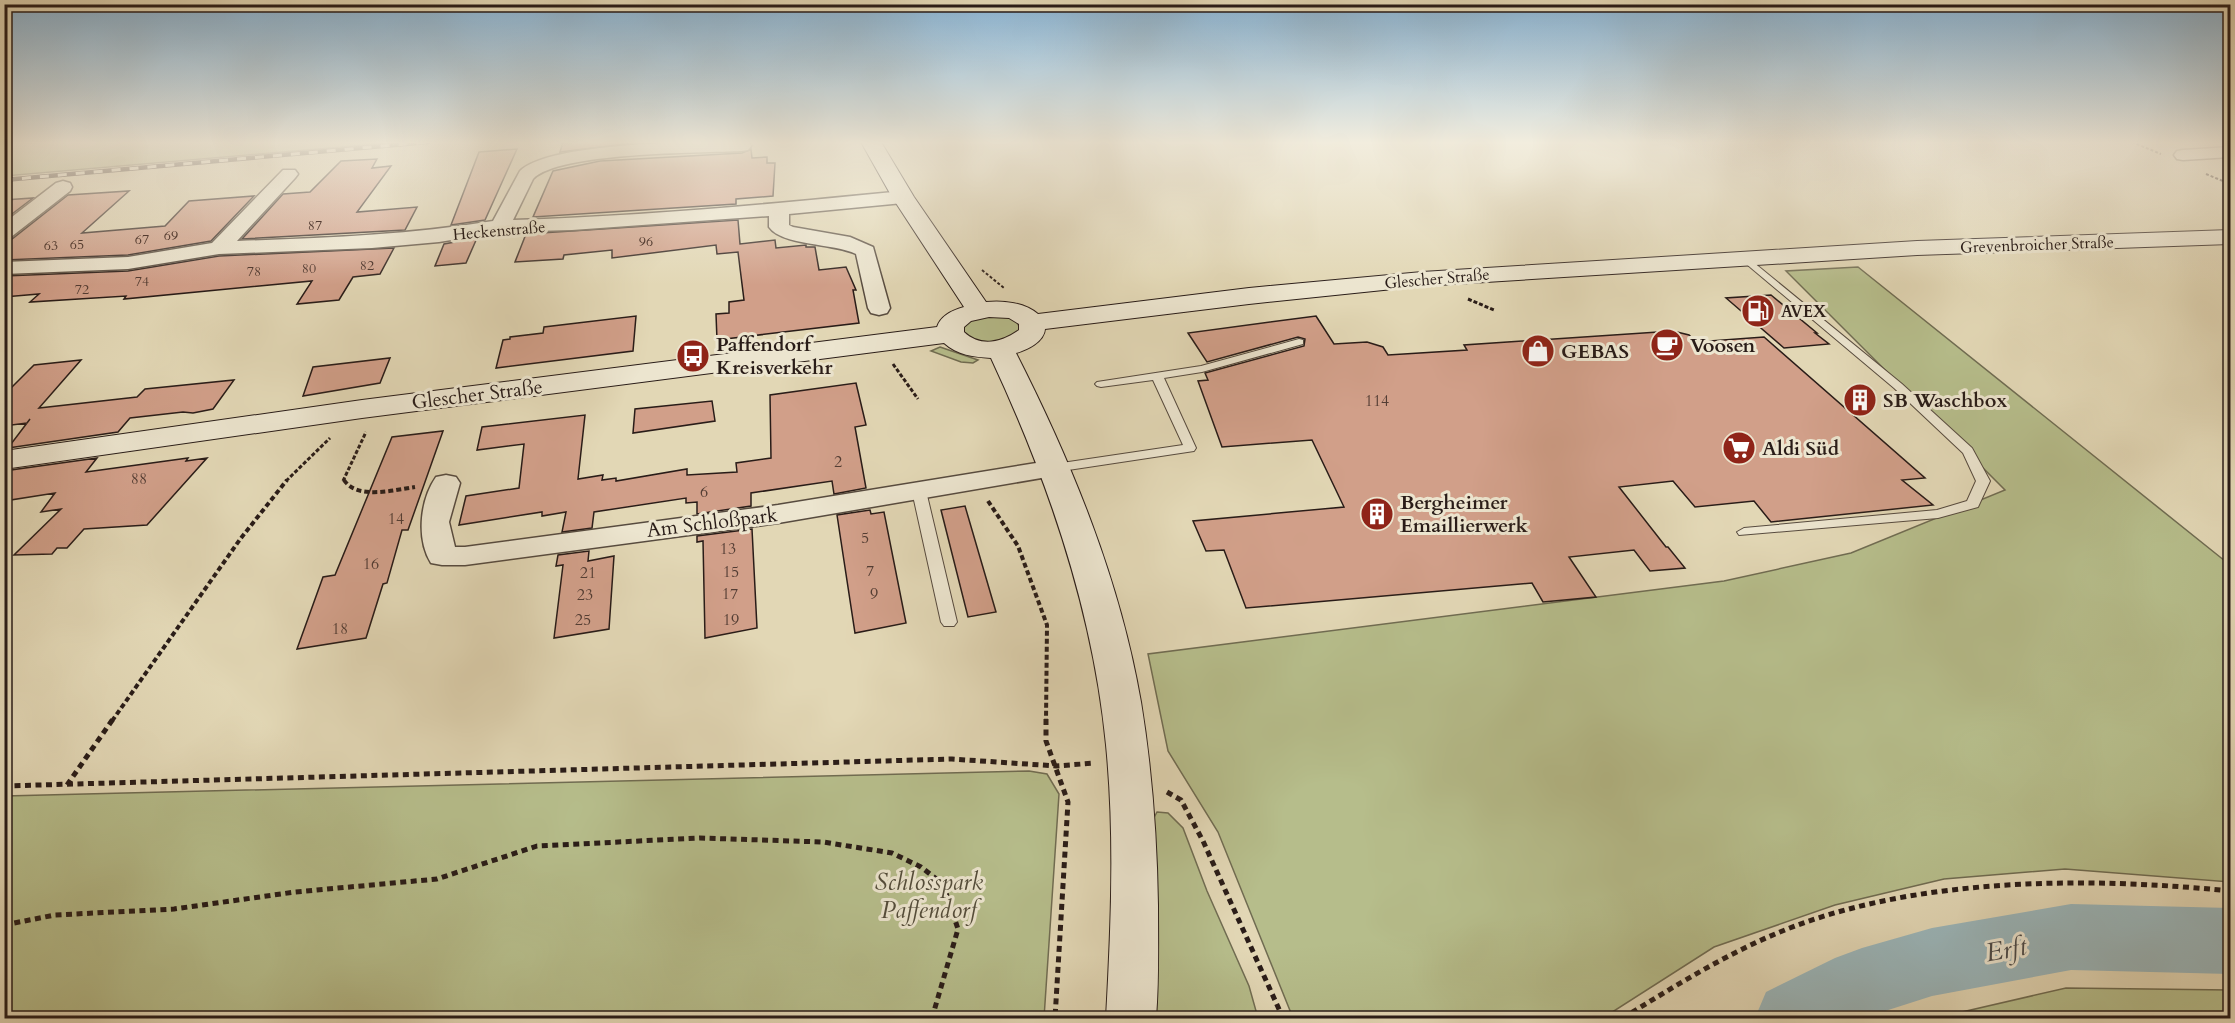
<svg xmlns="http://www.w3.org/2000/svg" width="2235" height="1023" font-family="Cardo,serif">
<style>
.green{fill:#b6bd8b;stroke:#706c52;stroke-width:1.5}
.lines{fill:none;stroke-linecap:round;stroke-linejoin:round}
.river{fill:#9bb6ba;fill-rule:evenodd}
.building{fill:#d19f89;stroke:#291c18;stroke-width:1.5}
.lane-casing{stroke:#574b3f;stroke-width:2}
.street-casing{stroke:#574b3f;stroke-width:3}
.secondary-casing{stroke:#291c18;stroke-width:2}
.path-far3{stroke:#291c18;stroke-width:2;stroke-dasharray:3 2;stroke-linecap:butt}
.path-far2{stroke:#291c18;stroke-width:3;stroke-dasharray:4 2;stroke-linecap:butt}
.path-far1{stroke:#291c18;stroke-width:4;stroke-dasharray:5 3;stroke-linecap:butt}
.path{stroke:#291c18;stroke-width:5;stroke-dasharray:6 4.5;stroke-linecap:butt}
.lane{fill:#ece5cf;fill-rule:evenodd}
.street{fill:#ece5cf;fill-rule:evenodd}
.secondary{fill:#ece5cf;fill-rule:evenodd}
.rail-casing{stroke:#291c18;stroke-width:4.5}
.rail{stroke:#ece5cf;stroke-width:3;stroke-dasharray:9;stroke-linecap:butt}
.labels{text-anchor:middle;stroke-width:6;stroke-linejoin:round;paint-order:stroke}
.far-number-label{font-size:14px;fill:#533d34}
.far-street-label{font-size:16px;fill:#291c18;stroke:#ece5cf}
.far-poi-label{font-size:16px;font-weight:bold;fill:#291c18;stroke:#ece5cf;text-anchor:start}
.number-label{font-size:16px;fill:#533d34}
.poi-label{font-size:20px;font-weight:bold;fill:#291c18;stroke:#ece5cf;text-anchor:start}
.street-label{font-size:20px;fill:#291c18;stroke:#ece5cf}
.near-park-label{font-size:24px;font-style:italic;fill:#534c3a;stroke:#ece5cf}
.near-water-label{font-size:26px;font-style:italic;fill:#4b4a49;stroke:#ece5cf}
</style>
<rect width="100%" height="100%" fill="#e2d7b5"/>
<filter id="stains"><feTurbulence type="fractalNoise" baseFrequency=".00333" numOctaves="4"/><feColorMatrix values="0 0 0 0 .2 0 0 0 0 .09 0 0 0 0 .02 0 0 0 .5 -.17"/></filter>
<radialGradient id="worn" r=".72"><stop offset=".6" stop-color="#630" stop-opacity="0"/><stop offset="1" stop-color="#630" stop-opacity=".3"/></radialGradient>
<path class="green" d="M5,142H399L5,176Z
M1858,267L2230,565V882L2065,869L1944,879L1835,905L1714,947L1603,1018H1293L1218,832L1168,751L1148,654L1724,581L1851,553L2005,490L1786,271Z
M1006,316L1016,321L1020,328L1016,335C990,343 982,349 961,330C971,314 989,317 1006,316Z
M940,347L978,360L973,363L961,362L931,351Z
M1029,771L1047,774L1059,794L1044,1018H5V796Z
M1157,812L1168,813L1183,828L1207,891L1249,986L1258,1018H1146L1150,825Z
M2066,988L2230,990V1018H1936Z"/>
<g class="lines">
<path class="river" d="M2071,904L2230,908V974L2071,970L1932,996L1882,1012L1869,1018H1755L1766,992L1835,958L1862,948L1932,928Z"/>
</g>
<path class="building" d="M563,142H642L560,152Z
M517,149L485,220L451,225L479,152Z
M751,149L752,158L767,157V163H775L773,196L736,199V204L533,217L553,171L600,161L742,153Z
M377,159L372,168L391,166L357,212L417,207L405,230L242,239L283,194L310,192L341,161Z
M129,191L82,233L165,226L189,201L254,196L211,241L128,255L4,260V241L12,239L68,195Z
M33,198L4,220V200Z
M738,220L740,244L775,240L776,248L806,245V247H815L819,270L846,267L856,290H853L859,323L717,340L716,314L729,313V302L744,300L738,252L717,254L716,245L612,258V250L564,255L563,259L515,262L526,234Z
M477,238L466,263L435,266L444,244Z
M394,248L380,274L353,277L339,300L297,304L312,281L124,299L126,296L30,302L39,294L4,297V276L128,271L219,256Z
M1771,295L1817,333H1815L1829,344L1784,348L1726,298Z
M636,316L633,351L496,368L503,340L510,339V337L543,333L544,327Z
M1316,316L1334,344L1367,342L1383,347L1388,355L1467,350L1464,345L1673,331L1689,335L1696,342L1764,337L1925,478L1902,480L1933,505L1771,522L1754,501L1695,507L1673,481L1619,487L1666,547H1668L1685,568L1650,571L1634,550L1569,557L1596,597L1543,602L1532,583L1246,608L1224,550L1206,551L1193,521L1344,507L1312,440L1222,447L1198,381L1208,380L1205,373L1304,346L1305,339L1298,337L1207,362L1188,333Z
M390,358L380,383L303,396L313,367Z
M81,360L39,408L137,397L145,389L234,380L213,409L193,413L183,412L130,418L118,432L8,448L30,419L27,423L4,426V395L34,365Z
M856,383L866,425L855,427L866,488L834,494L832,481L751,493V506L697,514V502L686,503V498L594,512L592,528L562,532L566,512L542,516V512L459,525L466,496L519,488L524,444L477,450L482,427L585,415L578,479L603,475L602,480L616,478V481L687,469V475L737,472L736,463L771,458L770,395Z
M712,401L715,421L633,433L635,409Z
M443,431L408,530H402L387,583L383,584L366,638L297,649L323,577L335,575L392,437Z
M97,458L86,472L188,458L186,461L207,458L147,525L84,529L67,548H57L52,554L14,555L61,509L41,512L55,493L4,501V471Z
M965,506L996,612L968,617L941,510Z
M870,510L871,514L884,512L906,623L855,633L837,515Z
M752,529L757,628L705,638L703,541L697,542V536Z
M589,551L588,561L614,556L609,629L554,638L563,565L556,566L558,555Z"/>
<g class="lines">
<defs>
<path id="lane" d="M1747,257L1902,384L1972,448L1990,481L1978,507L1938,518L1739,535L1737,532L1744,528L1937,510L1967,501L1976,481L1963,453L1894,388L1744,262L1742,260Z
M1299,339L1303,340V344L1202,372L1164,378L1196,448L1194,451L1055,472L1049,468L1055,464L1183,445L1153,380L1101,387L1097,386L1095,384L1097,382L1201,366Z
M919,487L926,491L957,622L954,626H944L941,622L912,491Z"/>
<path id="street" d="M748,142L751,146L748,150L742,151C701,153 558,152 533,179L513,220C643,216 773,204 903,191L910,193L912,197L910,201L903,203L789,214V225L793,227L850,237L873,247L890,308L887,313L879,315L871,313L868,308L856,254C834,243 782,246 769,227V216L572,230L500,232L439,242L372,248L219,254L128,269L4,274V262L128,257L212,243L283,170H295L298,174L295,178L237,241C323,238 407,235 493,221L520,171C549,142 704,141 748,142Z
M2230,147V157L2183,160L2177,159L2174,155L2177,151L2183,150Z
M63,181L70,183L72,187L70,191L11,237L4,239V223L56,183Z
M1055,460L1065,462L1069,468L1065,474L778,523L465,565H442L431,563C416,539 420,500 436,477L446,475L456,477L460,483L449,522L455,547H465L778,505Z"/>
<path id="secondary" d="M861,142H881L914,197L986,302C1004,300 1025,303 1038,314L1249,288L1422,272L1917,241L2230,230V244L1917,255L1422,286L1249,304L1045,329C1044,342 1027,350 1016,353C1072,463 1120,580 1141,702C1152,769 1157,837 1158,905C1158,943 1159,981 1156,1018H1106C1111,927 1115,836 1106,745C1093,610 1048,480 991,358C974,357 957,355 944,343L362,418L4,469V451L362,400L937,327C941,315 953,310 964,307L892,197ZM989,317L1009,318L1019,324V330C1002,342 981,348 964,332V327L971,321Z"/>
</defs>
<use href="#lane" class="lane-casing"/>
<use href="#street" class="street-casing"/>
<use href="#secondary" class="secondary-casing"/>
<path class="path-far3" d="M2132,142L2161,154
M2206,174L2230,184
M982,270L1004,288"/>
<path class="path-far2" d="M1468,299L1494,310
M893,364L918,399
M286,481L330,438
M343,481L366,432"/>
<path class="path-far1" d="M344,480C357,500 394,490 415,487
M988,501L1018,546L1047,625L1046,721
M112,721L241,538L287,480"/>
<path class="path" d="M1046,719V741L1068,802L1055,1018
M67,785L113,719
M4,786L952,759L1056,766L1095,763
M1167,792L1181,800L1203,841L1283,1018
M4,925L55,915L174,909L295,892L437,879L537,846L700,838L823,842L892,853L921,867L943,884L958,929L932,1018
M1623,1018C1678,984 1734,949 1795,926C1926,877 2092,877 2230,891"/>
<use href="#lane" class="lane"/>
<use href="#street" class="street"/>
<use href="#secondary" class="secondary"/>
<defs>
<path id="rail" d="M4,180L428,142"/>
</defs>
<use href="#rail" class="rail-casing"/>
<use href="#rail" class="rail"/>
</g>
<linearGradient id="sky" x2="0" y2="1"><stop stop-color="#89b5d6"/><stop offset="0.5" stop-color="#f2edde"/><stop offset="1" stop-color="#f2edde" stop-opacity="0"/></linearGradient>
<rect width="2235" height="285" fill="url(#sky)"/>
<defs>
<symbol id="fuel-disc" viewBox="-11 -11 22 22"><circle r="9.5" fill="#8f2418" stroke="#ece5cf"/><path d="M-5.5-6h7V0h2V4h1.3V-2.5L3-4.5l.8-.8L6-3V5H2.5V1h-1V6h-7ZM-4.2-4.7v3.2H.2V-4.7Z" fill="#fff"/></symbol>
<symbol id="cafe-disc" viewBox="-11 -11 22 22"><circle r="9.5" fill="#8f2418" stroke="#ece5cf"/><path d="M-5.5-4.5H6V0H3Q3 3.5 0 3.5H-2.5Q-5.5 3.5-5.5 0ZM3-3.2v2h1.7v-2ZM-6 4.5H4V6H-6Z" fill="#fff"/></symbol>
<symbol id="shop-disc" viewBox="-11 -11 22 22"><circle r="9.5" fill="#8f2418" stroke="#ece5cf"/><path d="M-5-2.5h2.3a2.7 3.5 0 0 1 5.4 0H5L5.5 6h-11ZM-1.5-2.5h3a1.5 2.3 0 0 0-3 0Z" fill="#fff"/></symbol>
<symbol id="bus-disc" viewBox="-11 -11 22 22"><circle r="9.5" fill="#8f2418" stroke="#ece5cf"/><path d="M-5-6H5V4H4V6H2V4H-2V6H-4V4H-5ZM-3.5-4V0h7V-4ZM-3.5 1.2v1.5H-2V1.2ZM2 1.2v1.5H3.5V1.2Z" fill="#fff"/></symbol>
<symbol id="building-disc" viewBox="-11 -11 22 22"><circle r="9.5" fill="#8f2418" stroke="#ece5cf"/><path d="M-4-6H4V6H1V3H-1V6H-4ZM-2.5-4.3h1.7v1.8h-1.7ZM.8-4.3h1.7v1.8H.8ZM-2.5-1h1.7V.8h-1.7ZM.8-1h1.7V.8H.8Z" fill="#fff"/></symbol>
<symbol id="supermarket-disc" viewBox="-11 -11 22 22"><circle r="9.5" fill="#8f2418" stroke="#ece5cf"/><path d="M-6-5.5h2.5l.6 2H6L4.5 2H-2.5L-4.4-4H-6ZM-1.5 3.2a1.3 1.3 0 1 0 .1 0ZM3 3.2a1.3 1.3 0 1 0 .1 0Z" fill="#fff"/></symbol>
</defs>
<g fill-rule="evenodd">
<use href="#fuel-disc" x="1739" y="292" width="38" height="38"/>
<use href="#cafe-disc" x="1648" y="326" width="38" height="38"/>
<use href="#shop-disc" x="1519" y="332" width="38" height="38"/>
<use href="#bus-disc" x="674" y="337" width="38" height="38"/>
<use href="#building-disc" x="1841" y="381" width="38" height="38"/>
<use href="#supermarket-disc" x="1720" y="429" width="38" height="38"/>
<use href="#building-disc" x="1358" y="495" width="38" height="38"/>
</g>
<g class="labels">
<g class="far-number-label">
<text x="315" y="230">87</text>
<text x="171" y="240">69</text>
<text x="142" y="244">67</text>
<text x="646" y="246">96</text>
<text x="77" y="249">65</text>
<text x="51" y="250">63</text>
<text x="367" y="270">82</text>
<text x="309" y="273">80</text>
<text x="254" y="276">78</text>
<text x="142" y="286">74</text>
<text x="82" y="294">72</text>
</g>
<g class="far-street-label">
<text transform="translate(499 230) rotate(-5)" y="6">Heckenstraße</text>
<text transform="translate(2037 244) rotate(-2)" y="6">Grevenbroicher Straße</text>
<text transform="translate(1437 278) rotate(-5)" y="6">Glescher Straße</text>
</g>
<g class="far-poi-label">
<text x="1781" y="317">AVEX</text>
</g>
<g class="number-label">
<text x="1377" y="406">114</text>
<text x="838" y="467">2</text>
<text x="139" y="484">88</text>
<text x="704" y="497">6</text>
<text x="396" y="524">14</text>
<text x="865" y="543">5</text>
<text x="728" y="554">13</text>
<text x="371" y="569">16</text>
<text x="870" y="576">7</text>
<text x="731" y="577">15</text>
<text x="588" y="578">21</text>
<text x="730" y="599">17</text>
<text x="874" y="599">9</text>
<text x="585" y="600">23</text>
<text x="583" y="625">25</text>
<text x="731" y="625">19</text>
<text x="340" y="634">18</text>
</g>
<g class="poi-label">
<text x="716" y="351">Paffendorf<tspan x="716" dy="23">Kreisverkehr</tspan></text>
<text x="1690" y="352">Voosen</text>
<text x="1561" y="358">GEBAS</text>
<text x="1883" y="407">SB Waschbox</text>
<text x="1762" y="455">Aldi Süd</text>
<text x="1400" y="509">Bergheimer<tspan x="1400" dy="23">Emaillierwerk</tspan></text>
</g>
<g class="street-label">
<text transform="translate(477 394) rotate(-7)" y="7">Glescher Straße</text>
<text transform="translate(712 522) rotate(-7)" y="7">Am Schloßpark</text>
</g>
<g class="near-park-label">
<text x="929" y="890">Schlosspark<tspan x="929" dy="28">Paffendorf</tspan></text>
</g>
<g class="near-water-label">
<text transform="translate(2006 949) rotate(-10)" y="9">Erft</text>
</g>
</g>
<rect width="2235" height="1023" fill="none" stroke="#e2d7b5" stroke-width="24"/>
<rect x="6" y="6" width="2223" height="1011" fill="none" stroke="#291c18" stroke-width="3"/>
<rect x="12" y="12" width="2211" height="999" fill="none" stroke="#291c18" stroke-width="1.5"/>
<rect width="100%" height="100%" filter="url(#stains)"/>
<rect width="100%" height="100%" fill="url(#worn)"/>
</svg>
